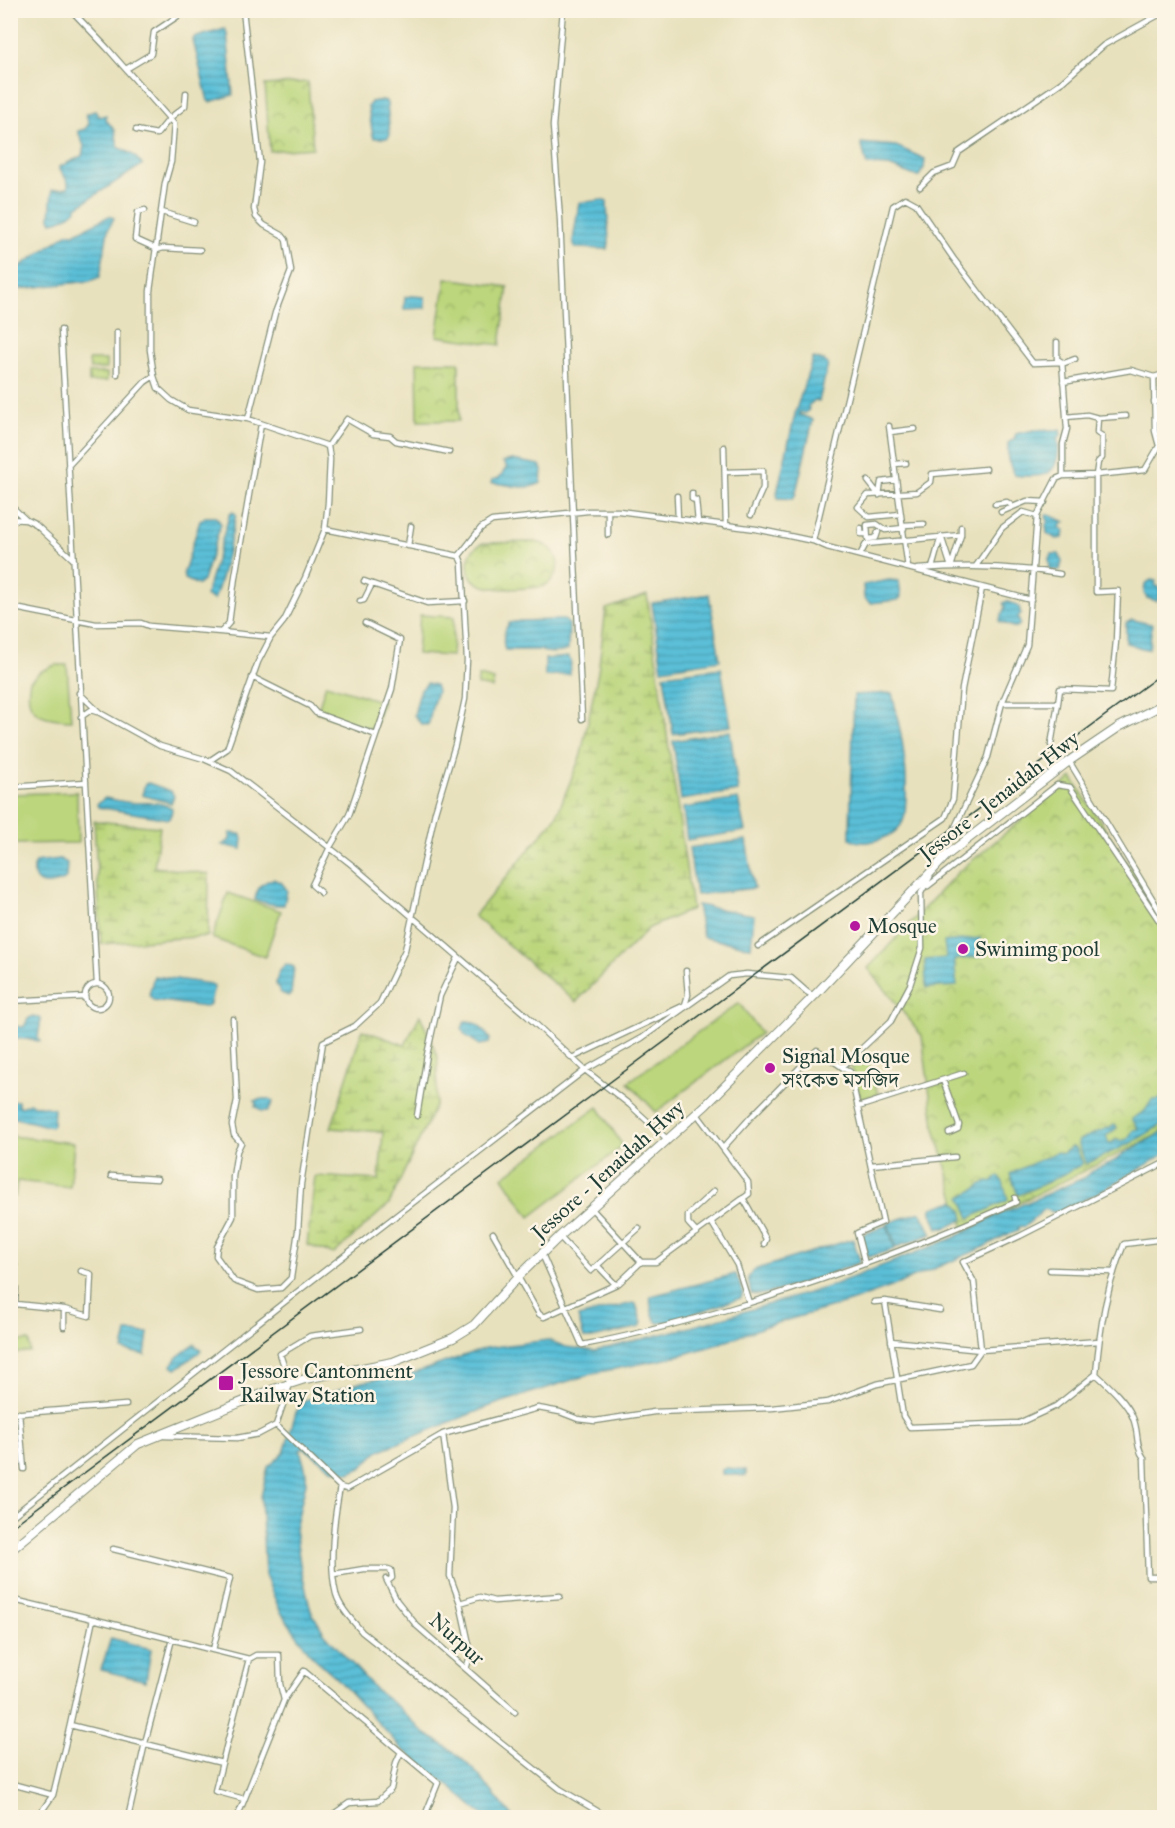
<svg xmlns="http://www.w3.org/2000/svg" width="1175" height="1828" font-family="'IM FELL Great Primer','Noto Serif Bengali',serif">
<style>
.green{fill:#bbd67c;stroke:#6d8a58;stroke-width:1.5}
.wetland{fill:url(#wetland-marsh);stroke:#6d8a58;stroke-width:1.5}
.park{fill:url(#park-crowns);stroke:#6d8a58;stroke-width:1.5}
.water{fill:url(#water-rules);stroke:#3d7e86;stroke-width:1.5}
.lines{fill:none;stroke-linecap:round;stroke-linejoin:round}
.street-casing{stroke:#848f78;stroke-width:7}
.highway-casing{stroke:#848f78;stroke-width:10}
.street{stroke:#fff;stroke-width:4.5}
.highway{stroke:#fff;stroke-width:8}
.rail{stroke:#1f3d34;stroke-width:1.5}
.poi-dot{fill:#b5179e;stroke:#fcf5e5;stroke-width:2}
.labels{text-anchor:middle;stroke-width:5;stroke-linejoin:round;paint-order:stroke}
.street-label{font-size:21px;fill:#1f3d34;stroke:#fcf5e5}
.poi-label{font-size:21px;fill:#1f3d34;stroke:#fcf5e5;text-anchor:start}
</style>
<defs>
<pattern id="wetland-marsh" width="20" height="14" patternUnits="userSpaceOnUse" patternTransform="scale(1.5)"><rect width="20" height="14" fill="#bbd67c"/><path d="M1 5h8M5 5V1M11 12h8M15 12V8" fill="none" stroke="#97af66"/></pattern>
<pattern id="park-crowns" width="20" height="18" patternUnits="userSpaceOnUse" patternTransform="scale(1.5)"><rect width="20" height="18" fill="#bbd67c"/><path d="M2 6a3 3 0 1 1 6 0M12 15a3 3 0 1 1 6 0" fill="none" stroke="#97af66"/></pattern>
<pattern id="water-rules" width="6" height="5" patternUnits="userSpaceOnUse" patternTransform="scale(1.5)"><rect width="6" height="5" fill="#5bc0d8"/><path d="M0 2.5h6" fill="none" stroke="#4b9db0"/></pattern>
</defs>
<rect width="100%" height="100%" fill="#fcf5e5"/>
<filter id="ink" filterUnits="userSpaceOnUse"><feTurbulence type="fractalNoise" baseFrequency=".0167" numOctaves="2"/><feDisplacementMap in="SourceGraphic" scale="12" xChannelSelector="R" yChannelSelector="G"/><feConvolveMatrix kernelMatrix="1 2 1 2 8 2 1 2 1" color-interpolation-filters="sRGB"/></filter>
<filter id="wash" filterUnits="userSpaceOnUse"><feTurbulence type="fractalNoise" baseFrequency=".008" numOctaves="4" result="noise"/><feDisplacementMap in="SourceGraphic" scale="24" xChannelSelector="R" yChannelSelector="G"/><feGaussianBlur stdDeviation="1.35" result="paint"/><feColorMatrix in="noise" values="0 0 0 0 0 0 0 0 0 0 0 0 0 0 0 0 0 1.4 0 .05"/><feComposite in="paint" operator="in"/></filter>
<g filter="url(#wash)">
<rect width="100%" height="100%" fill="#e8e1bd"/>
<path class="green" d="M89,360H106V369H90Z
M89,373H107V381L89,382Z
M420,615L454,617L452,656L417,654Z
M55,665H67L71,720C44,719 22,715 30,681L40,672Z
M479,676L494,680L492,688L477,685Z
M326,684L383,702L374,730L317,712Z
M77,792L78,843L11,844V794Z
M228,893L281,911L265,957L212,938Z
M739,1003L761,1033L656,1112L628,1082Z
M868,1062L878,1094L861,1099L851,1067Z
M598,1107L623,1146L530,1217L503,1177Z
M11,1136L74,1143L70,1187L17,1181L15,1197L11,1196Z
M12,1341H29L30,1352L12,1353Z"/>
<path class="wetland" d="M647,595L692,909L649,928L576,1002L474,916L556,817L581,755L598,672L606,609Z
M94,821L160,827L154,867L209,874L208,936L101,944Z
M420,1015L438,1057L436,1104L389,1204L334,1254L307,1245L315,1176L379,1180L383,1132L331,1128L362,1030L405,1045Z"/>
<path class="park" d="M308,82L313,148L270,151L265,85Z
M446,278L508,287L500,345L437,336Z
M417,362H459V421H418Z
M534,542C561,544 567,577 541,587C520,588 467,597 468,565C468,554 473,548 483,543Z
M1072,778L1164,919V1128L1161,1133L964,1230L934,1125L922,1036L868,968L957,873Z"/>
<path class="water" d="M225,29L227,33L233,95L210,102L208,101L193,40L194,38Z
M382,100L386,101L387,104L390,135L387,138H375L373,136L368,107L371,102Z
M95,111L99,117L106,115V120L115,130L118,147C127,151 136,155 142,165L78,206C74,214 61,221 52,222L50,218L52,190L68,188V182L59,167L82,156L84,146L78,131L85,129L89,124L86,114Z
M861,143L896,146L925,159L924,168L919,176H915L889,166L867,165Z
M602,200L607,202L609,244L607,249L575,248L573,241L579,203Z
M109,216L114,218L108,230L100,277L90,281L11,290V273L68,233L74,234Z
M412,296L425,297V308L404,309L405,297Z
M813,358L824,361L828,364L819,401L815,400L808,406L809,409L806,413L799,412V414L813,420L795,496L792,499L778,498L777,493L796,410Z
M1034,430H1060L1061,436L1057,438C1060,447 1058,468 1048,473C1043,477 1020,476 1014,475L1008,460V443L1014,439L1016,434Z
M512,460L540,465L542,470L541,483C525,492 507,483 491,483L492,480L499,478L507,467L503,462Z
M233,512L236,514C230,543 224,573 214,600L206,596L207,591L230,513Z
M1048,514L1065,522L1060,526L1061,529L1064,530L1063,538L1056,539L1047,533L1046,525L1048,521L1046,516Z
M205,517H216L221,524L203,581L198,585L185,579L183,575L200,521Z
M1052,554H1059L1062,561L1060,570H1050L1049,558Z
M889,580L899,581L901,597L898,600L870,603L864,598L863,585Z
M1151,580L1156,581L1155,585L1159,587L1160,594L1157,601L1147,598L1144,593L1145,584Z
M709,594L720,660L662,669L652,603Z
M1007,601L1019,607L1021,614L1018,616L1020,624L1017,627H1013L999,621L1005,607L1003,603Z
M560,620H564L569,624L568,650C561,653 547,654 540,650H505C502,641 504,631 509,623L520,621Z
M1132,620L1152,624L1149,649C1141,650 1134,644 1126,643V623Z
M568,657L571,661L570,674L545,676V659Z
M721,668L731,726L673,734L664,675Z
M427,683L435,685L437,691L432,707L429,723L427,725L421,724L414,715L420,691Z
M892,693C900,728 908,763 906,799C905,805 906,813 904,818C901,829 892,835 881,839C871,842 859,845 850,838V829L854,695Z
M730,731L738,791L681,800L673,741Z
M148,783L171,791L174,796L171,803L142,795L145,784Z
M105,798C116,800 129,804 140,803C153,802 160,802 172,808L171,817L168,819L98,807L97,804Z
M738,799L745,831L687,840L683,808Z
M230,833L240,834L243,838L242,849L222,845L230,840Z
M746,840L754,888L696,895L689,848Z
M60,859L67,863L66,878L64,880C45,888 29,886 35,862Z
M273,879L281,882L287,890L284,905H275L255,900C257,888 261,883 273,879Z
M697,905L754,915L751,947L703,937Z
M980,938L983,956L954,960L957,986L926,988L925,960L946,958L944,942Z
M286,964L294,967L291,994L288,996L281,993L276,984L279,971Z
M154,976L211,984L214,987L210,1004L205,1007L153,1000L149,995Z
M33,1016L41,1019L38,1037L40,1041L11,1037V1026L24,1027L28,1019Z
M465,1021C475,1020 485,1031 490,1039L489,1043L480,1045L465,1035L462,1029Z
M1164,1097V1123L1133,1142L1086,1164L1078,1143L1079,1140L1115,1125L1117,1128L1106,1136L1109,1144L1116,1140L1121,1141L1128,1139L1133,1130L1139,1129L1132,1119L1145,1111L1152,1100H1158Z
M263,1099H269L273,1102L268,1111H262L255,1106L257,1105L254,1101Z
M11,1101H18V1105L21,1107L29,1103C37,1107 45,1106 54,1109L53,1125L51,1127L11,1117Z
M1164,1131V1154C1149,1164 1067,1212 1054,1212C1051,1212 1048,1210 1045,1209L1024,1227L1021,1226L1018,1228V1231L1004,1236L982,1248L891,1287L850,1302L766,1326L712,1346L670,1358L594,1373L493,1405L378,1451L361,1468L349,1473L332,1469L304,1448L300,1450L306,1471V1483L295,1529L300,1564L311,1611L324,1633L377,1691L399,1708L424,1733L453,1751L474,1770L513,1817H485L448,1785L402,1749L336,1677L312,1656L280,1611L265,1575L261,1497L268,1467L284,1453L296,1412L306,1400L362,1382L415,1373L486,1348L548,1340L566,1347L595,1351L691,1327L825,1288L956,1237L994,1217L1086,1177C1095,1165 1113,1166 1122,1155Z
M1071,1147L1076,1148L1083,1164L1046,1183L1018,1195L1010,1174L1057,1152L1062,1154Z
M997,1177H999L1003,1182L1008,1200L970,1218L961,1197L976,1189L982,1184L993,1181Z
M954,1201L962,1210L964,1219L946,1228H938L931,1211L932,1208Z
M921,1212L932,1234L896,1247L888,1223Z
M887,1225L895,1249L868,1257L862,1235Z
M853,1239L860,1261L858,1263C841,1269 764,1300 751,1294L748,1278L754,1270Z
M736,1274L743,1293L741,1298L671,1321L658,1323C653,1319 649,1303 651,1296Z
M633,1303L636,1304L642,1323L640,1327L592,1338H584L578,1317Z
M127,1332L148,1333L145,1355L123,1350Z
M194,1344L201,1351L176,1369L172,1366L176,1358Z
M726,1468L746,1470V1476L722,1474V1470Z
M111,1638L151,1649L146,1681L101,1670Z"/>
</g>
<g filter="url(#ink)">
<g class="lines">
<defs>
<path id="street" d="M71,10L107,48L174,124L171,162L165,183L150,291V350L154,376L158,388L171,400L188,410L248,419L328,446L330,459L328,503L325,529L305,578L284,621L271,637L258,662L227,749L209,761
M243,10L260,162L254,209L256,217L264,225L282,235L286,240L291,271L275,313L248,419
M563,10L553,126L560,219L582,719
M126,69L151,54L154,32L187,10
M136,130L157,134L170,118L185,106L186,93
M920,187L934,173L953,166L959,152L1062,82L1104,45L1164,12
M145,210L138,212L135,239L157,249
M162,212L194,222
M157,250L163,248L200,250
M61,330L97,984
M1057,342V359L1062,362
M1062,364L1075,359
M117,374V332
M1063,382L1131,370L1154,377
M1154,402L1164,401
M1066,417L1087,415L1098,418L1126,416
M261,424L235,577L229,623L221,632L271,637
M889,426L908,568
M890,432L915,429
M328,446L347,419L373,434L390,436L396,441L449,452
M1159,446L1155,431L1154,377L1164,374
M724,447L726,526
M895,464L906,463
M68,466L145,382L154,376
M726,472L763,471V488L751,515
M868,481L879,495L881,482L896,480
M692,493V499L696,500L698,522
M677,496L678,519
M995,504L1007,502L1011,505
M10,505L26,520L36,525L74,560
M608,511V535
M1001,512L1027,501L1045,502
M901,514L869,517L858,507L868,495L917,492L931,482L932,474L986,469
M10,519L26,520
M903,525L924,524
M861,528V534H866
M325,529L459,556
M878,532L876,538L868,539L867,525L877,524L885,530L904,528
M813,541L893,206L905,198L916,204L953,258L1033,363L1062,362L1067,429L1063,444V476
M408,546L411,526
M860,555L866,544L961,535V527
M976,566L1002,528L1023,512L1037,516
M932,568L941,536L951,567L961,535
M918,569C966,565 1012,566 1060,574
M364,581L427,603L465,601
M360,601L364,600L372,584
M10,607L96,624L141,623L149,626L221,632
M252,677L310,706L316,713L376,735
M79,693L100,713L160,746L204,759L231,771L352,865L526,1015L585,1070L630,1105L667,1139
M1002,703H1058L1051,745
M1058,703L1060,689L1111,691L1116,641L1118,591L1096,592V475L1098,462L1102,458V436L1097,433L1098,418
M81,717L91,710L97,712
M1069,761L1164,918
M10,787L86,782
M940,859L988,757L1002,703L1027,645L1037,516L1056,479L1063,476L1096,475L1145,470L1159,446H1164
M928,886L1057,785L1070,787L1164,928
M321,893L312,885L330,847L349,815L392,689L400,640L365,623
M758,946L945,818L953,799L962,689L982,588
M85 996a12 12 0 1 1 24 0a12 12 0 1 1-24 0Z
M10,1001L85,997
M233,1019L237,1100L232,1125L234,1135L241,1143L237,1151L233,1177V1217L217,1247L216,1256L234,1281L258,1290L281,1288L291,1278L298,1231L301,1184L323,1042L355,1026L380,1003L405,950L435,812L455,745L465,699L467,660L462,563L459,556L481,528L492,521L588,511H619L756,529L813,541L827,547L1031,600
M572,1058L685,1005L688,995L686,971
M842,1067L850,1072L883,1222L857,1233L865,1264
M943,1080L959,1125L958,1129L949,1133
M858,1107L964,1073
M417,1116L427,1055L440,996L458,958
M724,1147L750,1118L817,1050L842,1067L891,1021L910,985L922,948L921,893L930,877
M871,1165L955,1157
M111,1176L157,1179
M743,1198L766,1239L764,1244
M591,1208L641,1262
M1163,1212L1164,1223
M712,1223L737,1265L749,1303
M493,1233L539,1314L544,1317L619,1283L641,1262H656L749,1194L748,1182L697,1114
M697,1233L688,1223V1215L714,1191
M560,1237L591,1271L639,1228
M542,1254L582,1345C632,1336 680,1323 729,1309C827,1280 923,1244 1016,1202L1015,1198
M10,1266H15
M598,1266L615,1284
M1050,1270L1113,1272
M16,1288L15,1304L64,1309L89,1316L91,1274L81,1271
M885,1301L903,1416L910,1427L1019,1423L1056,1406L1096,1374C1100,1326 1106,1288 1124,1244L1164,1239
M874,1302L885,1301L940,1310
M64,1309V1327
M891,1341L981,1350L974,1282L963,1262L1020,1236L1164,1163
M1096,1374C1108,1385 1128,1403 1133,1418C1139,1432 1135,1446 1144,1458L1148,1577H1164
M19,1413L24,1469
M10,1414L126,1405
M276,1425L340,1487L347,1489L443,1434L538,1408L560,1412L578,1419L595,1421L654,1412L772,1408L828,1402L877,1384L971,1364L981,1350L1099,1341
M443,1434L453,1508L450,1576L460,1603L471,1653L466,1669
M164,1436L237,1438L259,1434L276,1425L290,1384L280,1354L310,1336L361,1329
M340,1487C334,1519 328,1562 336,1594C340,1608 353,1621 362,1632L560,1789L609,1818
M10,1518L301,1289L585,1070L642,1038L729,976L747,974L791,978L807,992L814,996
M113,1549L230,1578L213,1650L93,1619L70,1725L222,1763L249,1659L213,1650
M334,1574L364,1569H388L391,1570L392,1578L388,1581
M386,1579L397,1601L417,1626L515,1712
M10,1599L93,1619
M460,1603L480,1597L494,1601L560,1596
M284,1700L304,1671L438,1783L424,1818
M222,1763L215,1791L244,1799
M10,1780L12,1784L53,1795L70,1725
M10,1813L18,1818
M37,1818L53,1795
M128,1818L145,1743L172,1639
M237,1818L284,1700L280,1684L279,1655H256L249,1659
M328,1818L349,1803L378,1801L391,1789L396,1763L401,1752"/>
<path id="highway" d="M10,1551L138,1444L274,1389L305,1379L393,1362L453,1338L474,1325L519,1276L559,1237L706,1105L814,996L947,855L1069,761L1119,727L1164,704"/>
</defs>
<use href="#street" class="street-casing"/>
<use href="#highway" class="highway-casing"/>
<use href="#street" class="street"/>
<use href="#highway" class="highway"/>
<path class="rail" d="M10,1528L606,1085L1164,672"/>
</g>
</g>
<g class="poi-dot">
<circle cx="855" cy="926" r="6"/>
<circle cx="963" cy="949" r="6"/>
<circle cx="770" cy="1068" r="6"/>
<rect x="218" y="1375" width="16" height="16" rx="3"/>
</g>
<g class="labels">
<g class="street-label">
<text transform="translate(999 796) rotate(-38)" y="7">Jessore - Jenaidah Hwy</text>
<text transform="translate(608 1170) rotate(-42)" y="7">Jessore - Jenaidah Hwy</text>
<text transform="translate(457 1639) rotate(42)" y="7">Nurpur</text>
</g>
<g class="poi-label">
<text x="867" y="933">Mosque</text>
<text x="975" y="956">Swimimg pool</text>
<text x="782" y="1063">Signal Mosque<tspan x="782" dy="24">সংকেত মসজিদ</tspan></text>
<text x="240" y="1378">Jessore Cantonment<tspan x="240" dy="24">Railway Station</tspan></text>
</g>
</g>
<rect width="1175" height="1828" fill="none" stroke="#fcf5e5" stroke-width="36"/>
</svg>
